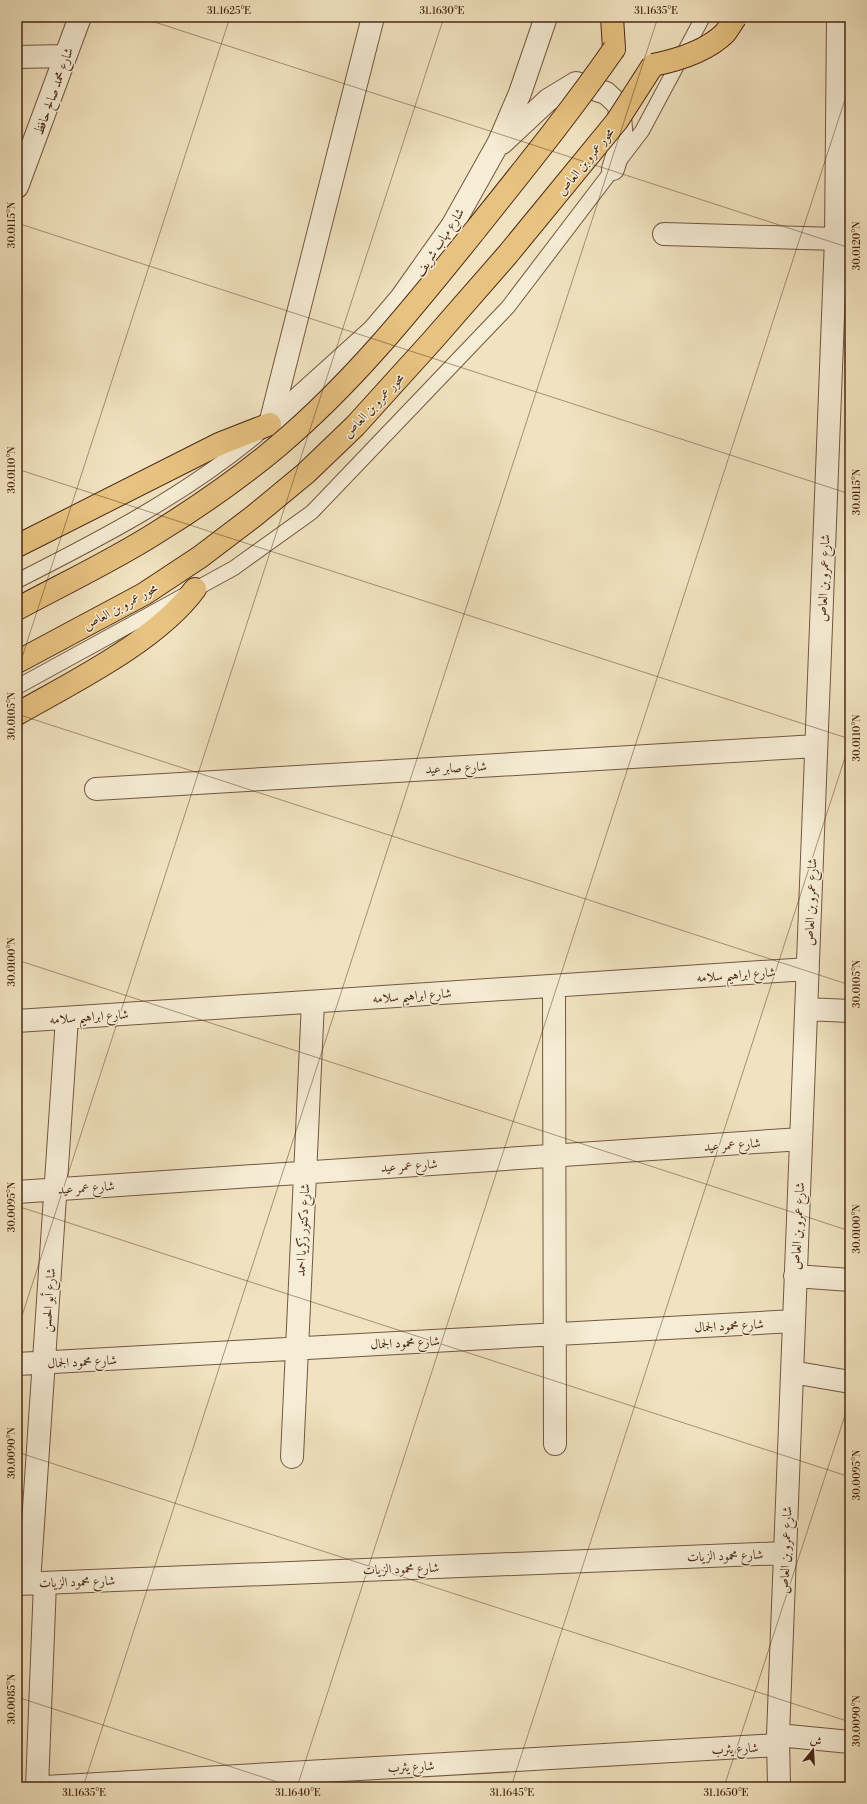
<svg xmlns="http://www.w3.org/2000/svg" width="867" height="1804" font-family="'Libre Bodoni',Amiri,serif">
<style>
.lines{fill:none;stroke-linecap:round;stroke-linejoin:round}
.service-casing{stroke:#735740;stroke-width:16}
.minor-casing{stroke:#735740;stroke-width:24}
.tertiary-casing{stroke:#735740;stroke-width:24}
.primary-casing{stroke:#492815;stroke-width:24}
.motorway-casing{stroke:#492815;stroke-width:24}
.service{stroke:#f6edd6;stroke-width:14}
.minor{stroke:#f6edd6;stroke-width:22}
.tertiary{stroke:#f6edd6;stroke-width:22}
.primary{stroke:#e8c280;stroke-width:22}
.motorway{stroke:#e8c280;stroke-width:22}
.primary-bridge-casing{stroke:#492815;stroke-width:24;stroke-linecap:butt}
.motorway-bridge-casing{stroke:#492815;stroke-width:24;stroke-linecap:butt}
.primary-bridge{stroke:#e8c280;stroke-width:22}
.motorway-bridge{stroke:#e8c280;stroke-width:22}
.ticks{fill:none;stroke:#492815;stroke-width:1;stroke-opacity:0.45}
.labels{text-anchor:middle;stroke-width:3;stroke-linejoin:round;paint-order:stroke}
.street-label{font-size:13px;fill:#492815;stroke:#f6edd6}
.neatline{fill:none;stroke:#492815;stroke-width:1.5}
.ticks-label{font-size:10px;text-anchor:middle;fill:#492815}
</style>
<rect width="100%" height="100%" fill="#f1e3c0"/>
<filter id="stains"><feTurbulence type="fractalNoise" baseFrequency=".005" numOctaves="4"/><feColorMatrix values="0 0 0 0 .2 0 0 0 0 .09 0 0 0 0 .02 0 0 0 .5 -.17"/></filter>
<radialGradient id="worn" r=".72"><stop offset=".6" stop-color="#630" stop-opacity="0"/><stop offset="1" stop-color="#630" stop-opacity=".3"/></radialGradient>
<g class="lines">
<defs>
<path id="service" d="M17,581C100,539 185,495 257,435
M17,687L234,568L312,512L508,307L642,131L703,17"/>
<path id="minor" d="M17,57L65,56
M17,187L80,17
M664,234L836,239
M270,424L373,17
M96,789L816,746
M554,986L555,1444
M806,1009L850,1011
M17,1021L808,969
M17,1192L801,1139
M795,1276L850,1280
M17,1364L794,1321
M792,1372L850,1382
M292,1457L313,1002
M29,1583L67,1018
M17,1584L785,1553
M778,1735L850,1742
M37,1787L45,1583
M45,1787L778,1745
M779,1787L778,1735L836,239L838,17"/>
<path id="tertiary" d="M502,143L548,100L576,83L606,93L619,105L622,140L613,169
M270,424L373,331L401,298L452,226L499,142L520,93L546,17"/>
<path id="primary" d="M17,546L219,444L270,424
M17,714C73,682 157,641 195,589"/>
<path id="motorway" d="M612,17L614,49"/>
</defs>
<use href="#service" class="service-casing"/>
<use href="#minor" class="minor-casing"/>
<use href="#tertiary" class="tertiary-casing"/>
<use href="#primary" class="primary-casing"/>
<use href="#motorway" class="motorway-casing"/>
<use href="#service" class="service"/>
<use href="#minor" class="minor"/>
<use href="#tertiary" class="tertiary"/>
<use href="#primary" class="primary"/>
<use href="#motorway" class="motorway"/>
<defs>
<path id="primary-bridge" d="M17,609C63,584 112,561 156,533C198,507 240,478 278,446C354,382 415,305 477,228C524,169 571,111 614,49
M17,662L144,594L200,557L254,516L306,473L355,426L432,341L508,254L617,121L653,65"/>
<path id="motorway-bridge" d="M653,65C678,60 707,51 725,33C729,28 732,22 736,17"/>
</defs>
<use href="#primary-bridge" class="primary-bridge-casing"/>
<use href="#motorway-bridge" class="motorway-bridge-casing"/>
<use href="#primary-bridge" class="primary-bridge"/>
<use href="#motorway-bridge" class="motorway-bridge"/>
</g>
<path class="ticks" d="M139,17L850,248M17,223L850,494M17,469L850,739M17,673L230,17M17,714L850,985M17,960L850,1231M17,1206L850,1477M17,1331L444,17M17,1452L850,1722M17,1697L293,1787M83,1787L658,17M297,1787L850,84M511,1787L850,742M724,1787L850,1400"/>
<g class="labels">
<g class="street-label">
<text transform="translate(53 91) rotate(-70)" y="5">شارع محمد صالح حافظ</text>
<text transform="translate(585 161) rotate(-51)" y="5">محور عمرو بن العاص</text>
<text transform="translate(439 242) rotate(-57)" y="5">شارع مهاب شريف</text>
<text transform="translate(373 405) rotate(-47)" y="5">محور عمرو بن العاص</text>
<text transform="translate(823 578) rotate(-88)" y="5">شارع عمرو بن العاص</text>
<text transform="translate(120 606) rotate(-29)" y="5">محور عمرو بن العاص</text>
<text transform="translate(456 767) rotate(-3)" y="5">شارع صابر عيد</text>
<text transform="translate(810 902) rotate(-88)" y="5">شارع عمرو بن العاص</text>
<text transform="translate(736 974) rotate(-4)" y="5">شارع ابراهيم سلامه</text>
<text transform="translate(412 995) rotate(-4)" y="5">شارع ابراهيم سلامه</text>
<text transform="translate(89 1016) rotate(-4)" y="5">شارع ابراهيم سلامه</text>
<text transform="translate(732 1144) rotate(-4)" y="5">شارع عمر عيد</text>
<text transform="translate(409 1165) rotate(-4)" y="5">شارع عمر عيد</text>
<text transform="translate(86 1187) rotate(-4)" y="5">شارع عمر عيد</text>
<text transform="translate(797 1226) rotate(-87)" y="5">شارع عمرو بن العاص</text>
<text transform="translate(302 1230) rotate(-87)" y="5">شارع دكتور زكريا احمد</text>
<text transform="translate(48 1300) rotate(-86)" y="5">شارع أبو الحسن</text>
<text transform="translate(729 1325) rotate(-3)" y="5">شارع محمود الجمال</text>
<text transform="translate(405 1342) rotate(-3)" y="5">شارع محمود الجمال</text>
<text transform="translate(82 1361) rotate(-3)" y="5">شارع محمود الجمال</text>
<text transform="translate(785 1550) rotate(-88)" y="5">شارع عمرو بن العاص</text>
<text transform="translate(725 1555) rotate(-2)" y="5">شارع محمود الزيات</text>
<text transform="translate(401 1568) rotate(-2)" y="5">شارع محمود الزيات</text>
<text transform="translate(77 1581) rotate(-2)" y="5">شارع محمود الزيات</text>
<text transform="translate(735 1748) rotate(-3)" y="5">شارع يثرب</text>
<text transform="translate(411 1766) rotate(-3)" y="5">شارع يثرب</text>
</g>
</g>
<rect width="867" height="1804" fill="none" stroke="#f1e3c0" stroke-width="44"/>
<g transform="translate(813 1750) rotate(18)" stroke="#f6edd6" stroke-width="3" paint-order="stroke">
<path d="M0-3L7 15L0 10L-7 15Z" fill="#492815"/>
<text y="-6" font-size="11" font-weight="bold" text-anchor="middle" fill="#492815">ش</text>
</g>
<rect x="22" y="22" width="823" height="1760" class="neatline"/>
<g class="ticks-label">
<text x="229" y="14">31.1625°E</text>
<text x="442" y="14">31.1630°E</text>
<text x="656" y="14">31.1635°E</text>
<text transform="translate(11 225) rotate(-90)" y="4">30.0115°N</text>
<text transform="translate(856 246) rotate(-90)" y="4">30.0120°N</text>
<text transform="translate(11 470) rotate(-90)" y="4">30.0110°N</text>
<text transform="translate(856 492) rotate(-90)" y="4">30.0115°N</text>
<text transform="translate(11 716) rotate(-90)" y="4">30.0105°N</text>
<text transform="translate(856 738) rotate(-90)" y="4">30.0110°N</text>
<text transform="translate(11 962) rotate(-90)" y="4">30.0100°N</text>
<text transform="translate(856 984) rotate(-90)" y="4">30.0105°N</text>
<text transform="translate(11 1207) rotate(-90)" y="4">30.0095°N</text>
<text transform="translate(856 1229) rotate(-90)" y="4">30.0100°N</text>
<text transform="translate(11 1453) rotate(-90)" y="4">30.0090°N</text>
<text transform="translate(856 1475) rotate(-90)" y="4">30.0095°N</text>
<text transform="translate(11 1699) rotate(-90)" y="4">30.0085°N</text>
<text transform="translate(856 1721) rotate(-90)" y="4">30.0090°N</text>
<text x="84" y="1796">31.1635°E</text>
<text x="298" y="1796">31.1640°E</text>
<text x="512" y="1796">31.1645°E</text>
<text x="726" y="1796">31.1650°E</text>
</g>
<rect width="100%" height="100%" filter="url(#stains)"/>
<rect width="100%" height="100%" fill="url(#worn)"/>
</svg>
